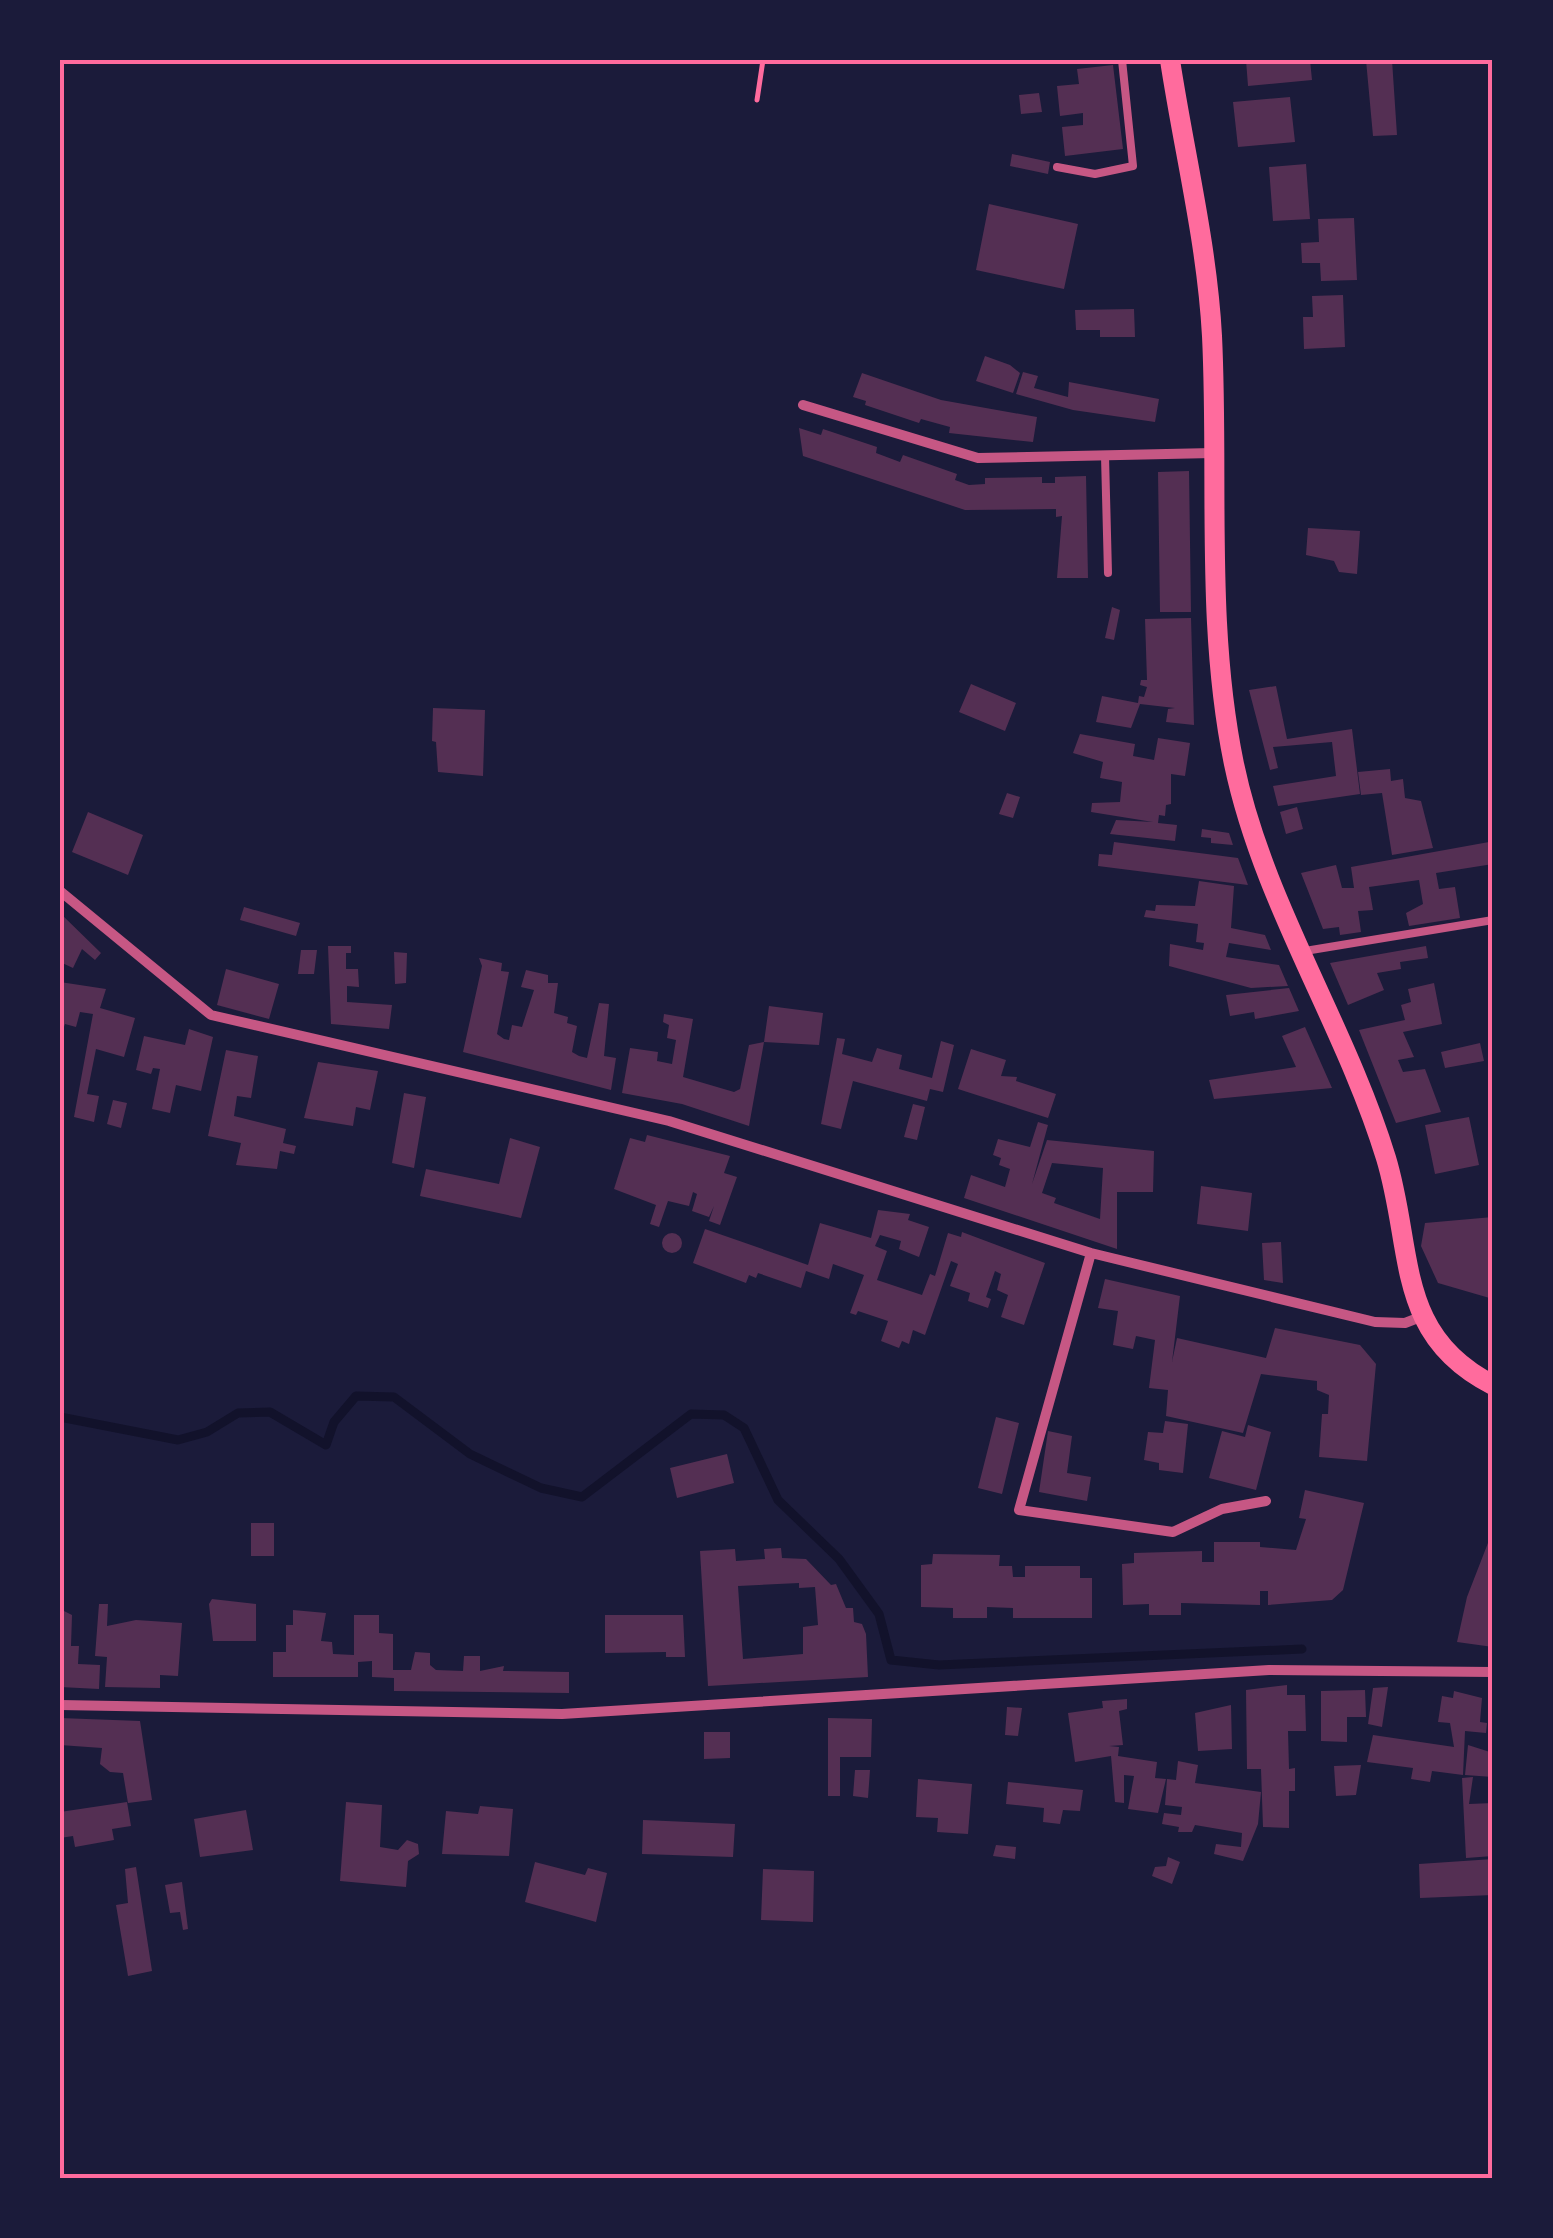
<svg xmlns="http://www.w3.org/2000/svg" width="1553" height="2238" font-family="'Fira Sans',sans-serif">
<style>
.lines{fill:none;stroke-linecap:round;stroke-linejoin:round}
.stream{stroke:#12122b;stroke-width:9}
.building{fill:#542f53;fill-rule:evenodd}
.path{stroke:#ff6b9d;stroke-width:5}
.service{stroke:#c65784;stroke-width:8}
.minor{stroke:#c65784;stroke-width:10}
.secondary{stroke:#ff6b9d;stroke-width:20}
.neatline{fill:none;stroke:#ff6b9d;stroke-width:4}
</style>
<rect width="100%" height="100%" fill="#1b1b3a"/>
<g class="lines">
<path class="stream" d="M60,1417L178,1440L207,1432L238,1413L270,1412L326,1445L334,1422L356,1396L394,1397L470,1454L541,1488L582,1497L691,1414L724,1415L744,1428L778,1500L839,1559L879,1614L891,1660L939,1665L1302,1649"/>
</g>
<path class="building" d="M1246,60H1310L1312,80L1248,86Z
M1366,60H1392L1397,135L1373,136Z
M1113,65L1123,149L1065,156L1062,127L1083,125V113L1060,116L1057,86L1079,84L1077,69Z
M1039,93L1042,112L1021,114L1019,95Z
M1290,97L1295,142L1238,147L1233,102Z
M1012,154L1050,162L1048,174L1010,166Z
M1306,164L1310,219L1273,221L1269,167Z
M989,204L1078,224L1064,289L976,270Z
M1354,218L1357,280L1321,281L1320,263H1302L1301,243L1319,242L1318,219Z
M1343,295L1345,347L1304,349L1303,317H1313L1312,296Z
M1134,309L1135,337H1100V330H1076L1075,310Z
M985,356L1010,365L1020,373L1013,393L976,381Z
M1023,372L1038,376L1034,388L1068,397L1069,382L1159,399L1155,422L1073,410L1016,394Z
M862,373L941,400L1037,417L1033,442L949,433L950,427L921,419L919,423L865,405L866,401L853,397Z
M799,428L821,435L823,429L877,447L876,453L900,462L903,455L957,474L955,480L969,485L985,484V478L1042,477V483H1055V477L1086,476L1088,578H1057L1062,516L1056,517V509L965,510L803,456Z
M1189,471L1191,612H1160L1158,472Z
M1308,528L1360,531L1357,574L1339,572L1334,561L1306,555Z
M1112,607L1120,610L1114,640L1105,638Z
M1191,618L1194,725L1166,722L1168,709L1175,708L1140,704L1131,728L1096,722L1102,696L1138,703L1139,696L1144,697L1147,687L1140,685L1141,680H1147L1145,619Z
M971,684L1016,703L1005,731L959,712Z
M1276,686L1287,739L1352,729L1360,794L1278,806L1273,786L1336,776L1332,742L1273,747L1278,768L1270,770L1249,690Z
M433,708L485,710L483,776L438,772L436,742L432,741Z
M1080,734L1135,744L1133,756L1154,760L1158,738L1190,743L1185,776L1171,774V804L1166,805L1165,816L1159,815L1158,823L1177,825L1175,841L1110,834L1116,820L1153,822L1091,812L1092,803L1120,802L1122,782L1100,778L1103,762L1073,753Z
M1390,769L1391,781L1403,779L1405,798L1421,801L1433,848L1392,855L1382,793L1361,795L1358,772Z
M1007,793L1020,797L1013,818L999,814Z
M1297,807L1303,829L1286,834L1280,812Z
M88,812L143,835L128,875L72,852Z
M1202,829L1229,833L1233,845L1211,843V838L1201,837Z
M1493,837V864L1436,873L1439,889L1455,887L1460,918L1409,926L1406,913L1423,904L1419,880L1369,887L1373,910L1358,911L1361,932L1340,935L1339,927L1323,929L1301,873L1336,865L1342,888H1354L1351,867L1489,842Z
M1114,842L1238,858L1248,885L1098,866L1099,854L1112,855Z
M1199,881L1234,886L1231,928L1265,935L1271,950L1229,943L1226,957L1279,965L1288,986L1251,988L1169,966L1170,944L1203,950L1204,943L1196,942L1198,924L1144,917L1146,910L1155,911L1156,905L1195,906Z
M244,907L300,923L296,936L240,920Z
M60,913L101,953L95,960L82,949L73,968L60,962Z
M328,946H351V953H346V969H358L359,987L347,986V1002L392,1005L389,1029L331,1024Z
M1426,946L1428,958L1400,962L1401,969L1377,973L1384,990L1348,1005L1330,963Z
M301,950H317L314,974H298Z
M394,952L407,953L406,983L395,984Z
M479,958L502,963L501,971L509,972L497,1034L504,1039L509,1040L512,1025L522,1027L534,990L521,987L526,970L548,975V983H558L554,1013L568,1017L567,1023L577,1026L572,1052L579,1056L587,1058L599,1003L609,1004L604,1056L616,1058L611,1090L463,1052L482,966Z
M226,969L279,984L269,1019L217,1005Z
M60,982L106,989L100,1008L135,1018L124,1057L96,1049L87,1094L99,1096L94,1122L74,1117L93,1014L80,1012L76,1027L65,1024L60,1038Z
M1434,983L1442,1024L1403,1032L1414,1057L1398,1060L1403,1072L1425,1069L1441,1112L1396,1123L1359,1030L1405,1020L1401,1005L1411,1002L1408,989Z
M1289,988L1299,1011L1255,1019L1254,1012L1230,1016L1226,995Z
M769,1006L823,1013L819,1045L764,1042L749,1126L682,1104L622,1093L630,1048L658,1052L657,1061L672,1064L676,1040L667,1038L669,1025L663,1022L664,1014L693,1019L683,1077L734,1092L740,1089L749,1045L764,1042Z
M1305,1027L1332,1088L1214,1099L1209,1080L1296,1067L1282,1036Z
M189,1029L213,1037L201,1091L176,1085L170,1113L152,1109L160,1069L153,1068L151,1074L136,1070L144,1036L185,1045Z
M837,1038L845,1039L842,1054L872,1062L877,1048L887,1051L902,1055L899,1069L932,1078L941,1041L954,1045L943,1092L930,1089L927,1101L853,1081L841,1129L821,1124Z
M1480,1043L1484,1061L1445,1068L1441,1052Z
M971,1049L1006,1060L1001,1076L1017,1077L1016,1081L1056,1094L1048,1118L958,1089Z
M226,1050L258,1056L251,1098L237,1096L234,1116L286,1129L283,1143L296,1146L294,1154L280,1151L277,1169L236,1165L241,1143L208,1136Z
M318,1062L378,1071L370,1110L356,1107L353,1126L304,1118Z
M404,1093L426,1097L414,1168L392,1163Z
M113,1100L127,1103L121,1128L107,1124Z
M913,1104L925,1107L917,1140L904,1137Z
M1469,1117L1479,1165L1435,1174L1425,1125Z
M1038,1122L1048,1125L1032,1184L1047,1140L1154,1151L1153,1192H1117V1249L964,1198L971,1175L1005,1187L1010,1169L999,1165L1001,1158L993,1155L998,1139L1030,1147ZM1052,1163L1103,1168L1100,1219L1054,1203L1056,1198L1042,1193Z
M647,1135L730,1156L724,1173L737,1177L720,1225L709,1221L714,1206L709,1217L692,1211L697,1194L693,1192L689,1206L668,1201L659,1227L650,1224L656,1205L614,1189L630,1138L645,1142Z
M510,1138L540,1147L521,1218L420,1196L426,1169L499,1184Z
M1201,1186L1252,1193L1248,1231L1197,1224Z
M878,1210L910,1214L908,1220L929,1227L919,1257L899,1249L901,1241L880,1235L875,1246L887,1251L877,1280L922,1295L930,1274L935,1276L948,1233L961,1237L962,1232L1045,1263L1024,1325L1001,1317L1008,1295L997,1290L1001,1274L995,1271L986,1297L991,1299L988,1308L968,1301L970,1293L950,1286L958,1264L951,1261L925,1335L913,1330L909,1344L902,1341L899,1348L881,1341L888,1321L858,1311L856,1315L850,1313L864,1275L833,1264L829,1279L806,1271L801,1288L758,1273L756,1278L749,1275L746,1283L693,1263L705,1229L808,1265L820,1223L871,1238Z
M1493,1217V1299L1438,1283L1421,1246L1425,1223Z
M662 1243a10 10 0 1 1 20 0a10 10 0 1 1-20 0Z
M1281,1242L1283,1283L1264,1280L1262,1243Z
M1105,1279L1180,1296L1172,1362L1177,1338L1266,1358L1275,1328L1360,1345L1376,1364L1367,1461L1319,1457L1322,1414H1328L1329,1395L1317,1390V1381L1261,1374L1243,1433L1166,1416L1168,1390L1149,1388L1155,1340L1136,1336L1133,1349L1113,1345L1118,1311L1098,1308Z
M996,1417L1019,1423L1002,1494L978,1488Z
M1165,1421L1188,1424L1183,1473L1159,1470V1463L1144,1460L1148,1432L1163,1433Z
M1248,1425L1271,1432L1256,1490L1209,1478L1222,1431L1245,1437Z
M1048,1431L1072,1436L1067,1473L1091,1477L1087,1501L1039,1492Z
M727,1454L734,1483L677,1498L670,1468Z
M1305,1490L1364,1503L1343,1590L1332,1600L1268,1605V1591H1260V1605L1181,1603V1615H1149V1604L1123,1605L1122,1564L1134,1563V1553L1202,1551V1562H1214V1542H1260V1547L1296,1550L1306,1519L1299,1518Z
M251,1523H274V1556H251Z
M1493,1530V1647L1457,1642L1467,1597Z
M781,1548L782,1558L806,1559L831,1585L836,1584L846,1608H853L854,1622L862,1624L866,1634L868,1677L708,1686L700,1551L735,1549L736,1561L765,1559L764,1549ZM799,1583V1588L815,1587L818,1625L803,1627V1654L743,1659L738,1586Z
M933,1554L1000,1555L999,1566H1012L1013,1577H1025V1566H1080V1578H1092V1618H1013V1608L987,1607V1618H953V1608L921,1607V1565L932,1564Z
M212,1599L256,1604V1641H213L209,1604Z
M99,1604H108L107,1626L136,1620L182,1623L178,1676L160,1675V1688L105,1687L107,1657L95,1656Z
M60,1609L72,1615L71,1646H79L78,1664L100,1665L99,1689L60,1687Z
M293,1610L326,1613L321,1641L332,1642L333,1654L354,1655V1615H379V1633L393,1634V1670H411L415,1652L430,1653V1665L436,1670L463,1671L464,1656H480V1671L504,1666L503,1671L569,1672V1693L394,1691V1678L372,1677V1661L358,1662V1677H273V1652H286V1625H293Z
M605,1615H683L685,1657H666V1652L605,1653Z
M1287,1685V1695H1305L1306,1731H1288L1289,1769L1295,1768V1791H1289V1828L1263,1827L1261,1769H1247L1246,1690Z
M1388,1687L1382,1727L1368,1724L1373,1688Z
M1365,1690L1366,1717H1347V1742L1321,1741V1691Z
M1454,1691L1482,1698L1480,1722L1487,1723L1486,1733L1465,1731L1463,1775L1432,1771L1430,1782L1411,1779L1413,1768L1367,1762L1373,1735L1454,1747L1450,1723L1438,1722L1442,1696L1453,1698Z
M1127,1699V1709L1119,1711L1123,1745L1109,1746L1119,1747L1118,1756L1157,1762L1155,1778L1166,1779L1158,1813L1128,1809L1134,1776L1124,1775V1803L1115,1802L1111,1756L1075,1762L1068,1713L1103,1708L1102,1701Z
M1231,1705L1232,1749L1198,1751L1195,1713Z
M1007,1707L1022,1708L1018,1736L1005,1735Z
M60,1718L140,1721L152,1800L128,1803L123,1773L110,1772L100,1764L102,1748L60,1745Z
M828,1718L872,1719L871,1757H840V1796H828Z
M704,1732H730V1758L704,1759Z
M1468,1745L1493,1753V1777L1465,1775Z
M1178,1761L1198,1765L1195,1783L1261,1792L1258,1824L1243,1861L1214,1854L1216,1844L1241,1847L1242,1833L1195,1825L1192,1832H1178L1179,1827L1162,1824L1164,1813L1181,1815L1182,1807L1165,1805L1167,1779L1176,1780Z
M1361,1765L1356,1795L1336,1796L1334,1766Z
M855,1770H870L868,1798L853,1796Z
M1473,1777L1469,1804L1493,1803V1856L1466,1858L1462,1778Z
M918,1779L972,1784L968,1834L937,1832L938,1818L916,1817Z
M1008,1782L1083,1790L1080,1811L1063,1810L1060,1824L1043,1822L1044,1808L1006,1804Z
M127,1802L131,1826L112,1829L114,1840L75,1847L73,1836L60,1838V1812Z
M346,1802L382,1805L380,1847L398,1850L407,1840L418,1844L419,1854L408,1861L406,1887L340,1881Z
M480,1806L513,1809L509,1856L442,1854L446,1811L478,1814Z
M246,1810L253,1850L200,1857L194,1819Z
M643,1820L735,1824L733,1857L642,1854Z
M996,1845L1016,1847L1015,1859L993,1856Z
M1168,1857L1180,1862L1172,1884L1152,1876L1155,1867L1166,1866Z
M1493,1859V1895L1420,1898L1419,1864Z
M535,1862L585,1875L588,1868L607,1873L596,1922L525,1902Z
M136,1867L152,1971L128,1976L116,1905L128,1903L125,1869Z
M763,1869L814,1871L813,1922L761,1920Z
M182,1882L188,1929L183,1930L180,1912L170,1913L165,1885Z"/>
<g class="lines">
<path class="path" d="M757,100L763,60"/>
<path class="service" d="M1057,167L1095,174L1133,166L1122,60
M1105,456L1108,573
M1305,951L1493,920"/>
<path class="minor" d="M803,405L978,458L1213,453
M60,891L211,1015L669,1121L1091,1253L1375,1322L1405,1323L1423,1316
M1091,1253L1019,1510L1173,1532L1222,1509L1266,1501
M60,1705L562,1714L1269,1670L1493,1672"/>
<path class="secondary" d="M1170,60C1184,152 1207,243 1212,336C1219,478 1205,624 1234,764C1263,903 1345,1024 1386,1158C1414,1250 1394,1335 1493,1385"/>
</g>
<rect width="1553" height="2238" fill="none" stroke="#1b1b3a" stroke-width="125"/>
<rect x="62" y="62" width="1428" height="2114" class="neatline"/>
</svg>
